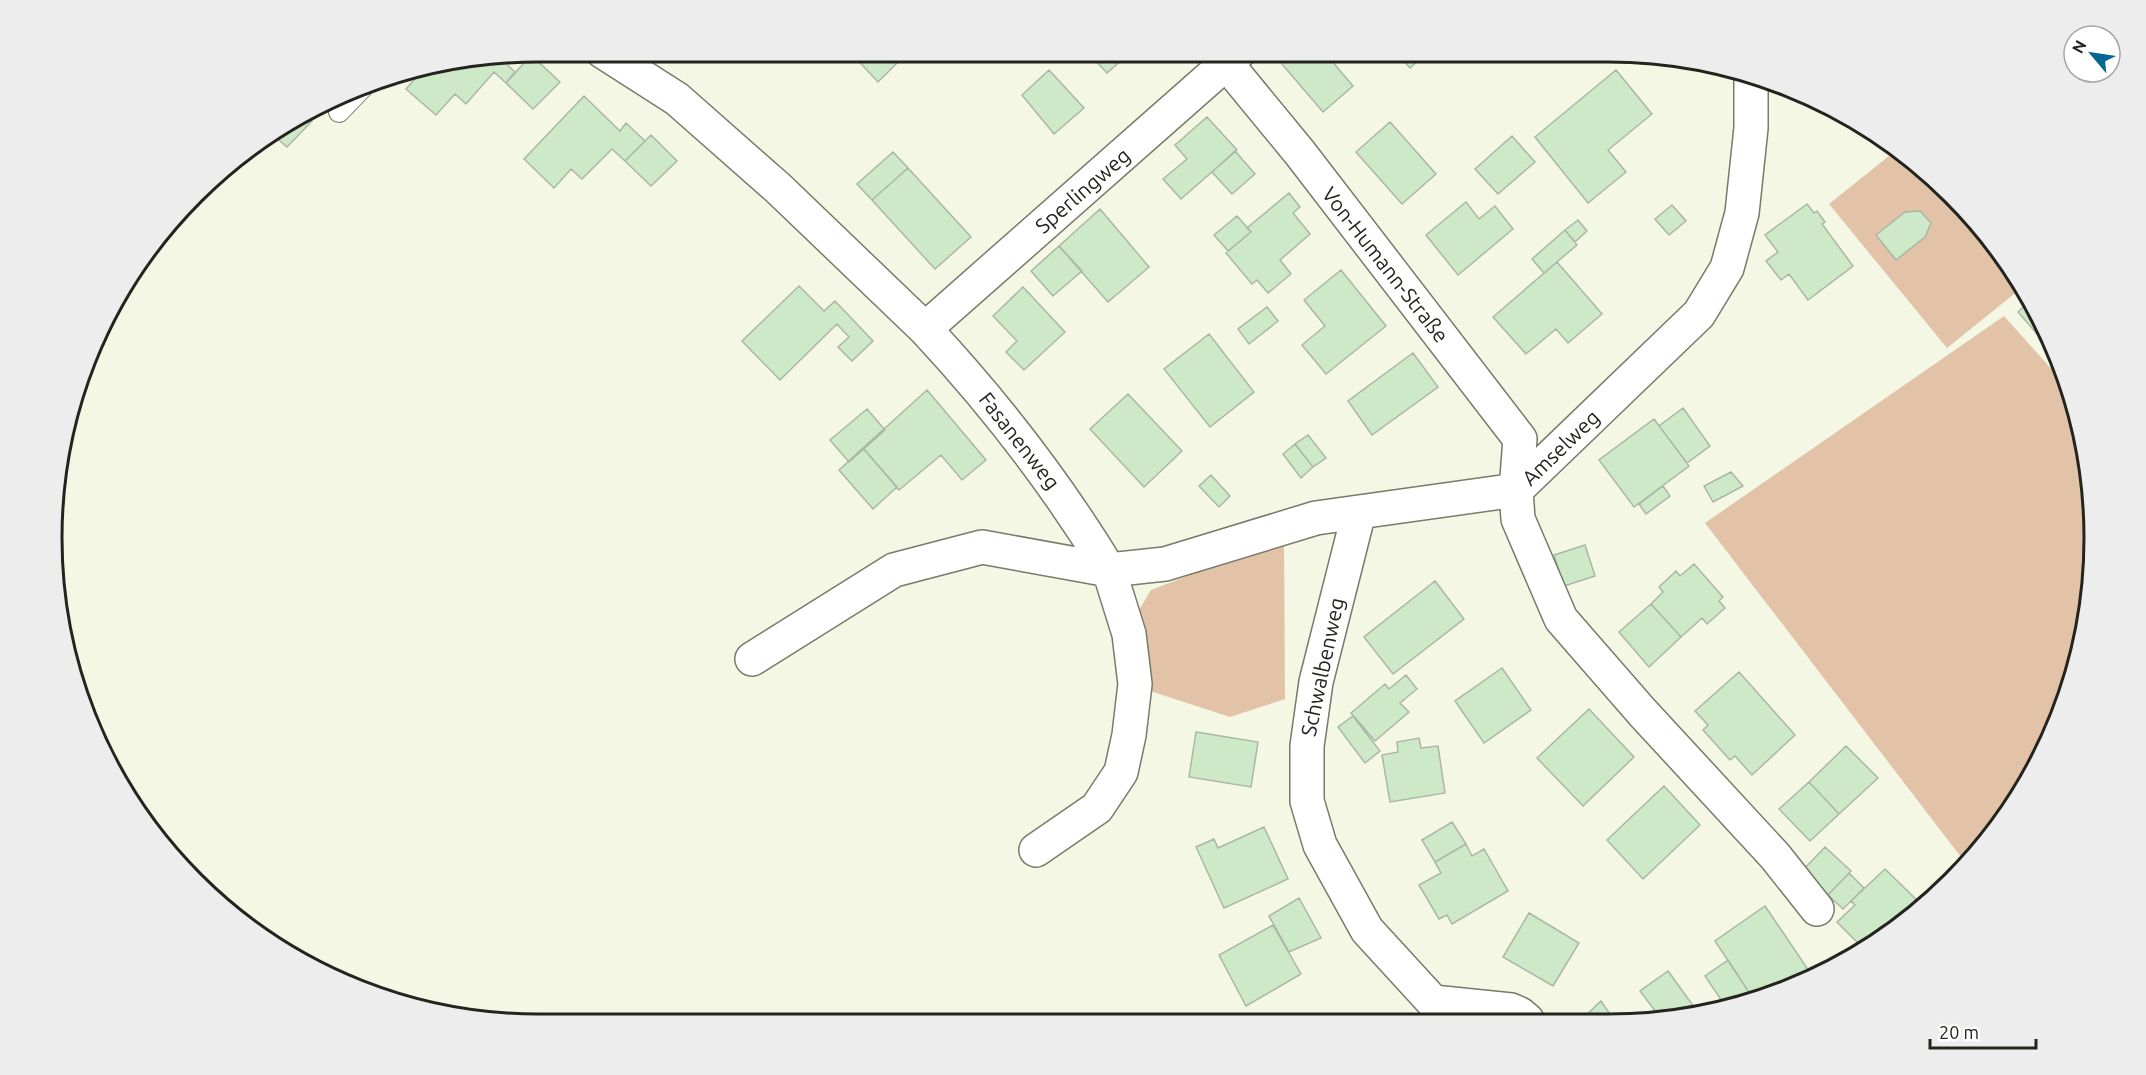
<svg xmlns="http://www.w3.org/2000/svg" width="2146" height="1075" font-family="Ubuntu,sans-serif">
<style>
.green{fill:#e2c3a7}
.building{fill:#cee9c7;stroke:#aab6a7;stroke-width:1.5}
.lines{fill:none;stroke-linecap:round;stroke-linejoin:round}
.service-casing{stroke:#787a6a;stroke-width:22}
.minor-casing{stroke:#787a6a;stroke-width:36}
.service{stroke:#fff;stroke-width:20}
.minor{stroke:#fff;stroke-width:33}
.labels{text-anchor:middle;stroke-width:4.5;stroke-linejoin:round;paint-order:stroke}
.street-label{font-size:21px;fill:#23241e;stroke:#fff}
.rim{fill:none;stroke:#23241e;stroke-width:3}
</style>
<rect width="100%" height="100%" fill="#f4f7e4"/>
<path class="green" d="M1899,148L1974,216L2024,286L1947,348L1829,204Z
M2004,316L2072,392L2091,474L2094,569L2079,663L2045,752L2008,808L1964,861L1705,523Z
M1284,539L1285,699L1230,717L1147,690L1139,632V610L1151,590Z"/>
<path class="building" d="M849,51H909L878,82Z
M1087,52H1131L1107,73Z
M1296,52H1324L1353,86L1323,112L1282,64Z
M1396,52H1428L1410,68Z
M1450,52H1471L1458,62Z
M531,55L560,82L533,109L506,83Z
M499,57L515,72L506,83L494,72L466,104L455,94L436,115L406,89L423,70Z
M1049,70L1084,108L1054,134L1022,95Z
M1616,70L1652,114L1608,150L1626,172L1588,203L1535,137Z
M584,96L620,131L626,123L645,141L625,161L612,149L582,179L571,169L554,188L524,159Z
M1825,102L1843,113L1836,118Z
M307,116L312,121L287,147L273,135Z
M1207,117L1237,150L1181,199L1163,179L1187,159L1175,145Z
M1390,122L1436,174L1402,204L1356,152Z
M651,135L677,161L651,186L625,161Z
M1512,136L1535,162L1498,194L1475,169Z
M1235,151L1255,174L1232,194L1212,172Z
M893,152L908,168L872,200L857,184Z
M908,168L971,237L935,269L872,200Z
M1289,193L1300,207L1293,213L1310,234L1280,260L1291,274L1268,293L1257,280L1252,284L1226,253L1251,232L1247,228Z
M1466,202L1479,219L1495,206L1513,229L1458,275L1426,235Z
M1807,204L1814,213L1817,211L1825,222L1822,224L1853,266L1808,300L1789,274L1781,280L1766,261L1778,252L1765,235Z
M1672,205L1686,221L1669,235L1655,219Z
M1100,209L1149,267L1108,302L1059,246Z
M1920,211L1931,223L1925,237L1896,260L1876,235L1905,212Z
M1237,216L1251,232L1228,251L1214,235Z
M1578,220L1587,231L1575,242L1565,230Z
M1565,230L1577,245L1544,273L1532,259Z
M1059,246L1082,271L1053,296L1031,271Z
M1557,262L1602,314L1568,343L1556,329L1526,354L1493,317Z
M1341,270L1386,326L1326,374L1302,345L1325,326L1304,300Z
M799,286L824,311L835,301L873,341L852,361L838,347L849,337L837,324L780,380L742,341Z
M1023,287L1065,332L1024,370L1006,352L1017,341L993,316Z
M2032,299L2059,359L2018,312Z
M1267,307L1278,321L1249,344L1238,329Z
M1209,334L1254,392L1210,427L1164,369Z
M1413,353L1438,387L1372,435L1348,401Z
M927,390L986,460L962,480L941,455L899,490L863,448Z
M1128,394L1182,451L1144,487L1090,429Z
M1683,408L1710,446L1687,463L1659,426Z
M867,409L885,430L849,462L830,440Z
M1654,419L1689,466L1634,507L1599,460Z
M1308,435L1326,458L1313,467L1295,444Z
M1295,444L1313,467L1301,478L1283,454Z
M863,448L897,487L873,509L839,470Z
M1731,472L1743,486L1713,502L1704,486Z
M1211,475L1230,496L1219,507L1199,486Z
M1663,486L1670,496L1646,514L1639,504Z
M1585,545L1595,576L1564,586L1554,555Z
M1694,564L1723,597L1719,601L1725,608L1707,624L1702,618L1681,637L1651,604L1663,592L1659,587L1676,571L1680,576Z
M1435,581L1464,619L1393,674L1364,637Z
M1651,604L1681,637L1649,667L1619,632Z
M1502,668L1531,710L1484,743L1455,701Z
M1739,672L1795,735L1752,775L1735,756L1730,760L1703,730L1708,725L1695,711Z
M1406,675L1417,689L1400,703L1409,712L1375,741L1351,713L1385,684L1389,689Z
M1589,709L1634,757L1583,806L1537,758Z
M1353,716L1380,751L1365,763L1338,727Z
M1196,732L1258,742L1251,787L1189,777Z
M1419,738L1421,748L1438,746L1445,793L1390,802L1382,755L1398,752L1397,742Z
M1846,746L1878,778L1839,814L1809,782Z
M1809,782L1839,814L1810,841L1779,809Z
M1664,786L1700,825L1643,879L1607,840Z
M1452,822L1466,844L1435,862L1422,840Z
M1264,827L1288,879L1224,908L1196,847L1214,839L1218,848Z
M1466,844L1472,856L1484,849L1508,891L1452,924L1447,915L1439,919L1419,885L1441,873L1435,862Z
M1825,847L1851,871L1828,895L1803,870Z
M1885,869L1922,905L1879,942L1864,949L1837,922L1855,905L1851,901Z
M1849,873L1864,888L1843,909L1828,895Z
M1299,898L1321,938L1289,952L1269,916Z
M1765,906L1809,971L1783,989L1779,983L1754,1000L1715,941Z
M1529,913L1579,943L1553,986L1503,957Z
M1273,925L1301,974L1246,1006L1219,955Z
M1728,960L1754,1000L1751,1001L1726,1007L1705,976Z
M1668,971L1697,1011L1691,1015L1672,1020H1662L1640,991Z
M1601,1001L1614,1020H1581Z"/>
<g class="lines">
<defs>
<path id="service" d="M339,112L364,86"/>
<path id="minor" d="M602,51L677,99L778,188L925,329C994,403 1056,483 1109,570L1165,564L1316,518L1516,490L1520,439L1300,153L1217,52
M1751,74V128L1742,213L1727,268L1699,314L1516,490L1518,519L1561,619L1642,712L1775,856L1817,909
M925,329L1239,52
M1359,512L1316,682L1307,746V801L1320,845L1367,930L1433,1002L1453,1020
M752,659L894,570L982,547L1109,570L1129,634L1135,684L1129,735L1121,772L1097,808L1036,850
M1433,1002L1511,1010L1520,1014L1527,1020"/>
</defs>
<use href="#service" class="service-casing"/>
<use href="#minor" class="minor-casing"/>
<use href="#service" class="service"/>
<use href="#minor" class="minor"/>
</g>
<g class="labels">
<g class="street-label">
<text transform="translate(1083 191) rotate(-41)" y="7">Sperlingweg</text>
<text transform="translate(1385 265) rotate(52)" y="7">Von-Humann-Straße</text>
<text transform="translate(1019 441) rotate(52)" y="7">Fasanenweg</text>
<text transform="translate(1561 448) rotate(-44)" y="7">Amselweg</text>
<text transform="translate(1323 667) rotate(-78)" y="7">Schwalbenweg</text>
</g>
</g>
<path d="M0 0H2146V1075H0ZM538 62H1608A476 476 0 0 1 2084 538V538A476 476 0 0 1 1608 1014H538A476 476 0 0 1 62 538V538A476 476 0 0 1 538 62Z" fill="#ededed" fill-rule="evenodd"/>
<path class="rim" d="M538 62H1608A476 476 0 0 1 2084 538V538A476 476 0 0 1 1608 1014H538A476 476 0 0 1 62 538V538A476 476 0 0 1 538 62Z"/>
<g transform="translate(2092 54) rotate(299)"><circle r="28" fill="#ffffff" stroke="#a7a7a5" stroke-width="1.5"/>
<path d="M0-4.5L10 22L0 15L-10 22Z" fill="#036695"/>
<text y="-9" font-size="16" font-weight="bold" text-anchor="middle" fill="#23241e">N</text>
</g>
<path d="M1930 1039v9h106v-9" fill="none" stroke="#23241e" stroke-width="3"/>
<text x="1939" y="1039" font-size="18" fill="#23241e" stroke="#ffffff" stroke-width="4.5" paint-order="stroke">20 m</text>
</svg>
